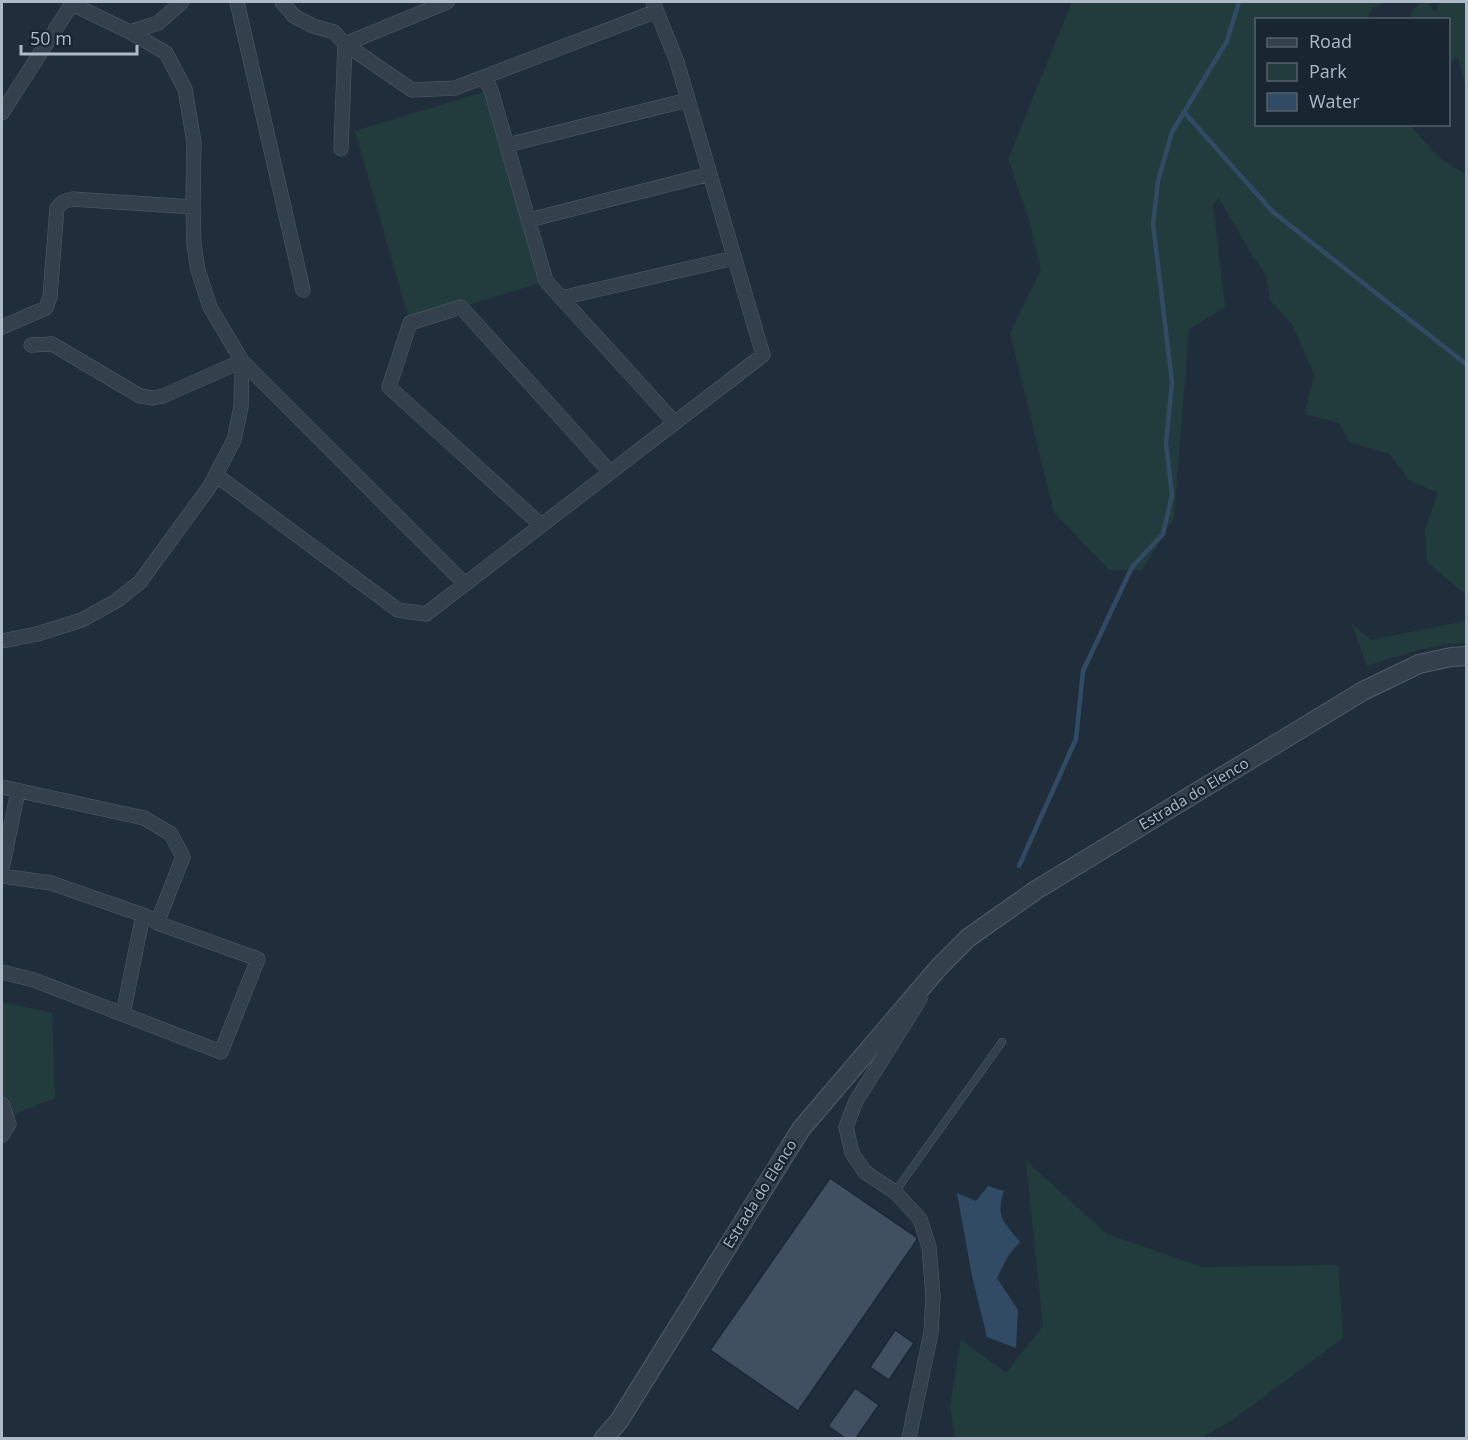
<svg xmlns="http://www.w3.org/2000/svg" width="1468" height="1440" font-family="'Open Sans',sans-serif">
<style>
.green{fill:#223c3d}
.water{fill:#324b65}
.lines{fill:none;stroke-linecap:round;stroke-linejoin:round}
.stream{stroke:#324b65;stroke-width:4.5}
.building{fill:#405060;stroke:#1b2733;stroke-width:1.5}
.service-casing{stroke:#525d6a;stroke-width:8}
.minor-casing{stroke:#525d6a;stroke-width:15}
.tertiary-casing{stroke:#525d6a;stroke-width:20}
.service{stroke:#34404c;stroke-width:7}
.minor{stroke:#34404c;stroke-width:14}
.tertiary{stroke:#34404c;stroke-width:18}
.labels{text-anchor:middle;stroke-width:4.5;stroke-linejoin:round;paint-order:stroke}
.street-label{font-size:15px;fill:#afbac8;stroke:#192531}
</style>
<rect width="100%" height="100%" fill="#202e3c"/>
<path class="green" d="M1072,2H1385L1372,9L1367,19L1256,20V124L1410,125L1438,157L1466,175V595L1427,562L1425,529L1438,493L1409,480L1390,454L1351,443L1339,423L1305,414L1314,374L1292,324L1270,300L1266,274L1252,255L1219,198L1213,204L1225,307L1189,329L1174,518L1142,570H1109L1054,512L1010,333L1041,270L1027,213L1008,159Z
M1423,2H1427L1435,12L1440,2H1466V88L1458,56L1449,64L1448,20L1411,19L1412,10Z
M491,90L546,281L410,323L355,131Z
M1466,620V643C1432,644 1399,655 1367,666L1352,624L1371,640L1465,621Z
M2,1002L52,1013L55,1098L2,1119Z
M1026,1161L1107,1234L1202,1267L1338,1265L1343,1338L1231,1421L1201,1438H955L950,1407L961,1340L1006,1373L1043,1326Z"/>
<path class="water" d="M988,1186L1004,1191C995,1217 1004,1222 1020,1242L1008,1256L997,1278L1018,1310L1016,1348L987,1337L972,1276L957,1193L976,1201Z"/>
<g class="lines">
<path class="stream" d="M1184,112L1273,212L1466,364
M1019,866L1076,739L1083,671L1132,567L1163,534L1172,495L1166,443L1172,382L1153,224L1158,181L1172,132L1227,41L1239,2"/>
</g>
<path class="building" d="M830,1178L916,1237L917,1240L798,1411L710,1350Z
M895,1330L914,1343L889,1380L870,1367Z
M855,1388L879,1405L856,1438H845L828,1426Z"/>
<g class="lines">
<defs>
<path id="service" d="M895,1192L1002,1042"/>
<path id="minor" d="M237,2L303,290
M282,2L294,16L313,26L334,32L345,44L341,149
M447,2L345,44L412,90L455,88L657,11
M130,32L158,23L182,2
M484,77L491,90L546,281L675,423
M2,113L73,2
M507,145L688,100
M529,220L710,174
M561,298L734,258
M2,327L46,308L50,297L57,208L63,202L72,199L193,207
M31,345L52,344L140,396L153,398L163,396L242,361L465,584
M216,475L398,610L426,614L763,355L677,62L653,2
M541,525L389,387L410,323L461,307L610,472
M2,641L37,634L82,620L116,601L140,582L210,486L234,440L241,407L242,361L210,307L198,270L194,245L193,207L194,142L185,89L166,53L130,32L72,4
M2,787L144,818L171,834L183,857L157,923L258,959L221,1052L34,980L2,972
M2,869L18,791
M2,876L51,883L143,915
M123,1014L143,915L151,919
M2,1104L9,1124L2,1135
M909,1438L931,1333L933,1296L929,1247L920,1219L895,1192L865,1172L852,1153L846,1127L856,1101L920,999"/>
<path id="tertiary" d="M604,1438L619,1421L801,1129L940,966L968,938L1036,890L1363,691L1419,664L1451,657L1466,656"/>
</defs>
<use href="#service" class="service-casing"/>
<use href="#minor" class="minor-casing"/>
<use href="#tertiary" class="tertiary-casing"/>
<use href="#service" class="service"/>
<use href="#minor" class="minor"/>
<use href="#tertiary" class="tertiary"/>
</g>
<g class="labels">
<g class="street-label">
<text transform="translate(1194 794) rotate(-31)" y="5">Estrada do Elenco</text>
<text transform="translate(760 1194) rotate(-58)" y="5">Estrada do Elenco</text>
</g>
</g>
<rect width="1468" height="1440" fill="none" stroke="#afbac8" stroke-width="6"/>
<rect x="1255" y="18" width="195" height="108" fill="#192531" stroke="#55616d" stroke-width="1.5"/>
<rect x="1267" y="38" width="30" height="9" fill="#34404c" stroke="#55616d" stroke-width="1.5"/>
<text x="1309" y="48" font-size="18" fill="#afbac8">Road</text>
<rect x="1267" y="63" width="30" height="18" fill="#223c3d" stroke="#55616d" stroke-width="1.5"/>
<text x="1309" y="78" font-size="18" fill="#afbac8">Park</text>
<rect x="1267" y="93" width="30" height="18" fill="#324b65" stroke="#55616d" stroke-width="1.5"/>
<text x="1309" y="108" font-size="18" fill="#afbac8">Water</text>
<path d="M21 45v9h116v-9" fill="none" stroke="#afbac8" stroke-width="3"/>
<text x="30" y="45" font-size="18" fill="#afbac8" stroke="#192531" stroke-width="4.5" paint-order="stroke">50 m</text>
</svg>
